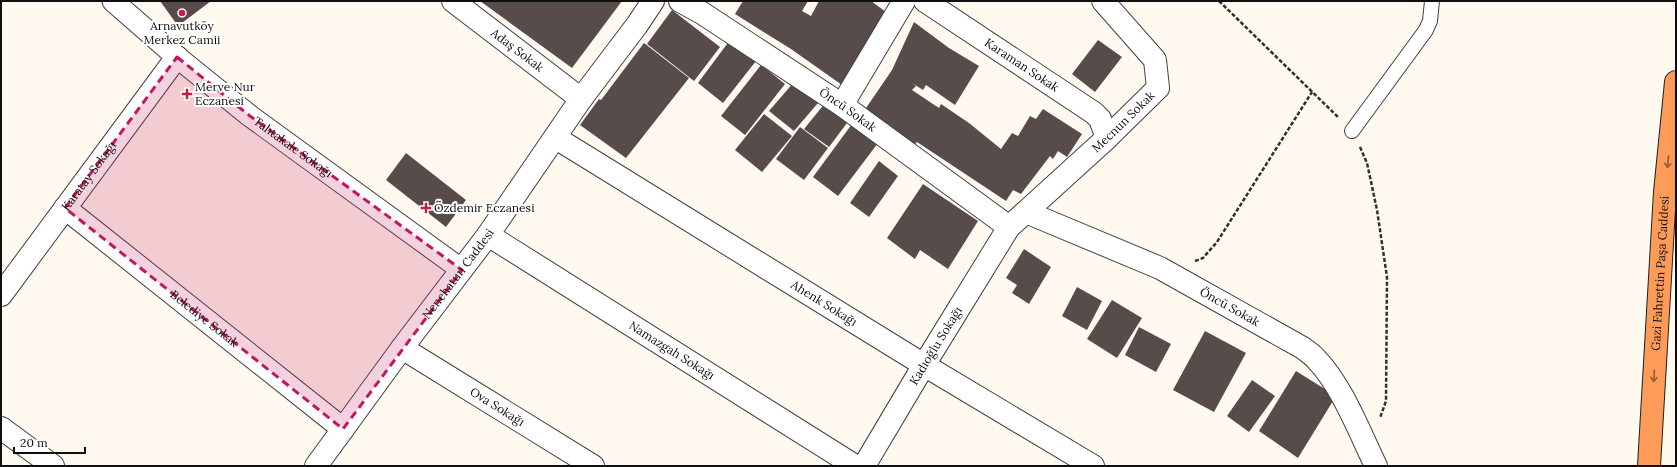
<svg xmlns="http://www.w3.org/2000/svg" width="1677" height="467" font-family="Lora,serif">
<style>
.building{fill:#584c4a}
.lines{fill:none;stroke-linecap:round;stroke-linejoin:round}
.service-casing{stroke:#414141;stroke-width:16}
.pedestrian-casing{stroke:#414141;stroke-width:23}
.minor-casing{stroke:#414141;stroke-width:24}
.tertiary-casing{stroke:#414141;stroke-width:24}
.trunk-casing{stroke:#1f1f1f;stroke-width:24}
.path{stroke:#303030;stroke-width:2.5;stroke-dasharray:4 2;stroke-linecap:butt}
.service{stroke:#fff;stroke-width:14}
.pedestrian{stroke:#fff;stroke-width:21}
.minor{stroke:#fff;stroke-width:22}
.tertiary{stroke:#fff;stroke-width:22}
.trunk{stroke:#fe9b58;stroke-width:22}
.oneway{stroke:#925c37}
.marked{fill:#c2185b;fill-opacity:0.2;stroke:#c2185b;stroke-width:3;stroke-dasharray:8 5;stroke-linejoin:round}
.poi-dot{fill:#c71e47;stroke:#fff;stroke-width:1.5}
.labels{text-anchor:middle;stroke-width:4;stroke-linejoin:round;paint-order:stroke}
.poi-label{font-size:12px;fill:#0e0e0e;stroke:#fff;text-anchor:start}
.street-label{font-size:12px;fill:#0e0e0e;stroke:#fff}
</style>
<rect width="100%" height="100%" fill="#fff9f0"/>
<path class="building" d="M160,1H211L178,26Z
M480,1H622L572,68Z
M743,1H808L802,11L811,16L819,1H871L886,12L842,85L791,49L735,14Z
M672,10L720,47L694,81L647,44Z
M914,22L949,48L979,66L955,105L926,85L923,90L912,83L916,86L912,90L939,108L941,104L969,123L1001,149L1012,133L1018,136L1030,116L1036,119L1043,109L1082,134L1067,157L1058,151L1053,159L1050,156L1021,194L1013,190L1006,201L917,142L914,145L864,111L892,70Z
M730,40L756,61L723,103L698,83Z
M1098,40L1122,57L1095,92L1072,74Z
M644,43L689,78L626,158L580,125L599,99L601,100Z
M761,65L785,84L745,135L721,116Z
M794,82L818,103L794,131L769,111Z
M826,102L850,119L829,147L804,129Z
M764,114L792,136L762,172L735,150Z
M852,124L878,143L838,196L813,177Z
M800,127L828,148L804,180L776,159Z
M406,153L466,200L446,227L386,180Z
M879,161L898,176L869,217L850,203Z
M923,184L978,221L948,269L920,250L915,259L887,238Z
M1024,249L1051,267L1029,304L1012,293L1017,285L1006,278Z
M1077,287L1102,301L1087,330L1062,316Z
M1112,300L1142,318L1117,358L1087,339Z
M1139,327L1171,344L1156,372L1125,355Z
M1205,331L1246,353L1214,412L1173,390Z
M1296,371L1336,396L1298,458L1259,431Z
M1252,380L1275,396L1249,432L1227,416Z"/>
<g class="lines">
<defs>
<path id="service" d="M1352,131L1426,30L1430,21L1432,1"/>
<g id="pedestrian">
<path id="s1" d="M113,1L177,57L250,116L462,270"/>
</g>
<g id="minor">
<path id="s2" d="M453,1L581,99"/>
<path id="s3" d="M680,1L702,13L842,105L1009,227"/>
<path id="s4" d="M925,1L1094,113L1100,119L1107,138"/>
<path d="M842,105L904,1"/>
<path id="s5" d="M556,138L924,365L1093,466"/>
<path id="s6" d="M65,208L343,429"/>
<path id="s7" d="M1026,212L1160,268L1303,348C1308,352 1313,355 1317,360C1342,386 1360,433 1376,466"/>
<path id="s8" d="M488,235L855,466"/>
<path id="s9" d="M1,295L177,57"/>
<path id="s10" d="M402,348L593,466"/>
<path id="s11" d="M316,466L402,348L488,235L581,99L637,25L653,1"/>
<path id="s12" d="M864,466L924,365L1009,227L1107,138L1158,88L1155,60L1103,1"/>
</g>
<path id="tertiary" d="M1,428L53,466"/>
<g id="trunk">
<path id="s13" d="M1649,466L1665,192L1676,82"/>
</g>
</defs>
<use href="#service" class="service-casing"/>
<use href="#pedestrian" class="pedestrian-casing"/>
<use href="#minor" class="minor-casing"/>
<use href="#tertiary" class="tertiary-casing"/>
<use href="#trunk" class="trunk-casing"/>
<path class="path" d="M1219,1L1339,118
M1360,147L1367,163L1377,210L1387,277L1386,401L1380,418
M1195,261L1203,258L1217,242L1312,92"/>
<use href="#service" class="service"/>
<use href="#pedestrian" class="pedestrian"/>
<use href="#minor" class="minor"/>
<use href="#tertiary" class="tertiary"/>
<use href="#trunk" class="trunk"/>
</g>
<defs><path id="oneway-shaft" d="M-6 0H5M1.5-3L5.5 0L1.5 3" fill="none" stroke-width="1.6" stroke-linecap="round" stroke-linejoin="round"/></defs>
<g class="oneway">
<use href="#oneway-shaft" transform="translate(1668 162) rotate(95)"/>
<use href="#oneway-shaft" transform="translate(1654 376) rotate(93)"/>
</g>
<path class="marked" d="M177,57L250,116L462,270L343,429L65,208Z"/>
<g class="poi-dot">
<circle cx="182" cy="13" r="4"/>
<path d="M185 88h4v4h4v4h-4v4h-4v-4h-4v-4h4z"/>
<path d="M424 202h4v4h4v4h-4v4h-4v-4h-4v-4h4z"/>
</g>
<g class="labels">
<g class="poi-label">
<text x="182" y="30" text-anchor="middle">Arnavutköy<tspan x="182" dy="14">Merkez Camii</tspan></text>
<text x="195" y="91">Merve Nur<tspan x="195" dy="14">Eczanesi</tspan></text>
<text x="434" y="212">Özdemir Eczanesi</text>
</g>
<g class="street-label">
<text dy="4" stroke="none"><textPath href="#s2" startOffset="81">Adaş Sokak</textPath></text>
<text dy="4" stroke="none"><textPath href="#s4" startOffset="116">Karaman Sokak</textPath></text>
<text dy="4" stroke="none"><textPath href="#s3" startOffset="200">Öncü Sokak</textPath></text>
<text dy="4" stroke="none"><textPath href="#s12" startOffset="435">Mecnun Sokak</textPath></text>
<text dy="4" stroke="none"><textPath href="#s1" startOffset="232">Tahtakale Sokağı</textPath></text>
<text dy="4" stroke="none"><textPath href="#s9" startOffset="148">Karatay Sokağı</textPath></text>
<text dy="4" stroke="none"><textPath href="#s11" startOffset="239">Nenehatun Caddesi</textPath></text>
<text dy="4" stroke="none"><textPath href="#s13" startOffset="193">Gazi Fahrettin Paşa Caddesi</textPath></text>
<text dy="4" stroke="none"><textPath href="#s5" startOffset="315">Ahenk Sokağı</textPath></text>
<text dy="4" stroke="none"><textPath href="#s7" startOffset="225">Öncü Sokak</textPath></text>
<text dy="4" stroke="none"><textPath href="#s6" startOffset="178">Belediye Sokak</textPath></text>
<text dy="4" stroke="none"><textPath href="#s12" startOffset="140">Kadıoğlu Sokağı</textPath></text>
<text dy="4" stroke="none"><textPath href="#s8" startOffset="217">Namazgah Sokağı</textPath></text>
<text dy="4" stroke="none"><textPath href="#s10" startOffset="112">Ova Sokağı</textPath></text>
</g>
</g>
<rect width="1677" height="467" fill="none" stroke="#0e0e0e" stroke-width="4"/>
<path d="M14 447v6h71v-6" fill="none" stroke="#0e0e0e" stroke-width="2"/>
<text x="20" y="447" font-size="12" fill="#0e0e0e" stroke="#ffffff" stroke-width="3" paint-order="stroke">20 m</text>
</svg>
